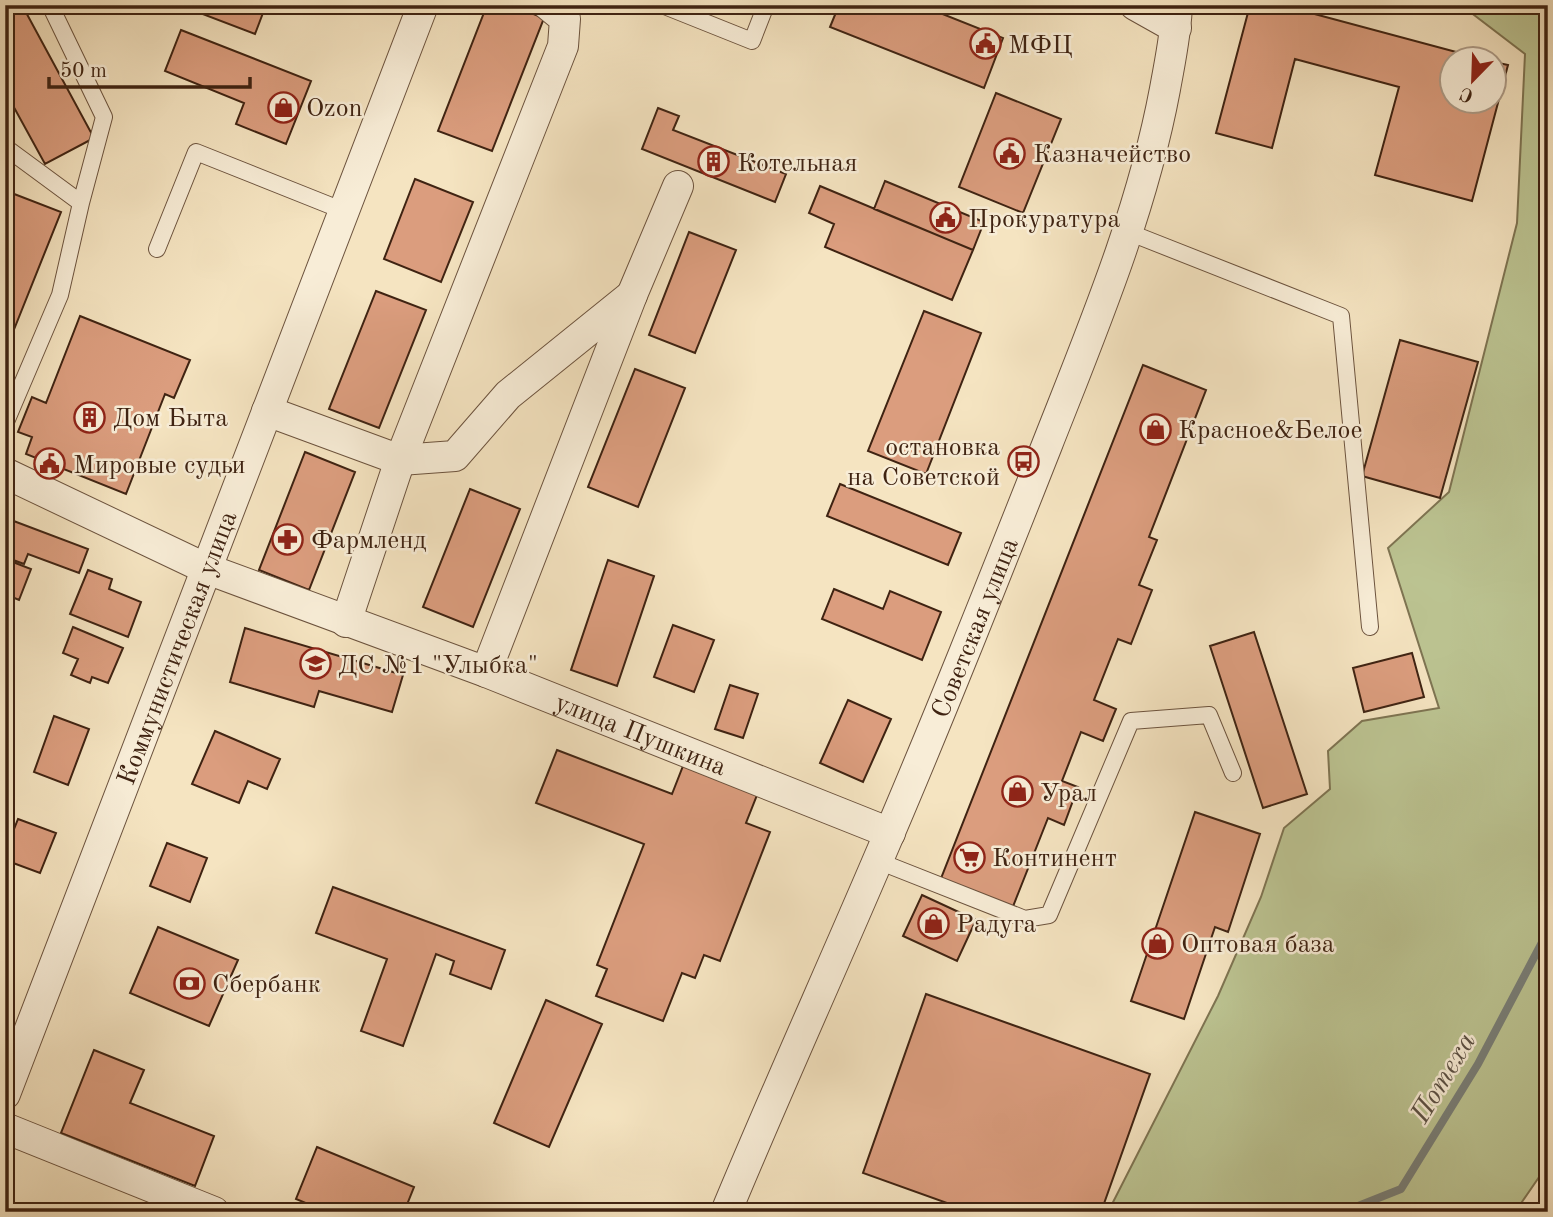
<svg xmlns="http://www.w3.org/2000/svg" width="1553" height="1217" font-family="'Old Standard TT',serif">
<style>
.green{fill:#bcc492;stroke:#7e7452;stroke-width:2}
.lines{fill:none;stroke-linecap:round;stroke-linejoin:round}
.stream{stroke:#797f78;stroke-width:8}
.building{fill:#db9d7e;stroke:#3f2312;stroke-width:2}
.lane-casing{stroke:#6c533e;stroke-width:18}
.street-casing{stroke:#6c533e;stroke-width:32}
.lane{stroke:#f8edd7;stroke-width:16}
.street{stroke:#f8edd7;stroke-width:30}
.labels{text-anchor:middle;stroke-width:5;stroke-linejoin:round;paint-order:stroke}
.poi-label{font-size:26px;fill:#3f2312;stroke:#f8edd7;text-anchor:start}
.street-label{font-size:26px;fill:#3f2312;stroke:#f8edd7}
.water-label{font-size:28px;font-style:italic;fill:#5c5145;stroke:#f8edd7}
</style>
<rect width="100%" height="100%" fill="#f5e4c1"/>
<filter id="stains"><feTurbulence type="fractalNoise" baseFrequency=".00286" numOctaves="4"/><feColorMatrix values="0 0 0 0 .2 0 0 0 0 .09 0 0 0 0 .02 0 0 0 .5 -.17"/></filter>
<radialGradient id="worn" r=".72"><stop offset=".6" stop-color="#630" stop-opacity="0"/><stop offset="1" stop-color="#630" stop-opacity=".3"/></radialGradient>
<path class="green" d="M1461,5H1548V1164L1515,1212H1108L1218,996L1261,897L1284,828L1330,789L1328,751L1362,721L1439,708L1388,548L1449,492L1517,223L1525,54Z"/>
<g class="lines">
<path class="stream" d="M1343,1212L1401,1189L1478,1064L1548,931"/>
</g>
<path class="building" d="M5,5H22L94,138L45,164L5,91Z
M194,5H266L255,34L192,10Z
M487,5H510L544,18L492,151L438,131Z
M839,5H920L1003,38L984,88L830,27Z
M1250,5H1281L1486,60H1452V102H1494V62L1508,65L1472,201L1375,175L1399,87L1295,59L1272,148L1216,133Z
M181,30L311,81L286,144L236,124L244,103L165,71Z
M996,93L1061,119L1023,213L959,187Z
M658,108L679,116L673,130L786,174L775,202L642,149Z
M415,179L473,202L441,282L384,259Z
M885,181L984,222L973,250L874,209Z
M820,186L973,250L952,300L825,247L834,224L809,213Z
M9,192L61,212L5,352V202Z
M689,232L736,250L695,353L649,335Z
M376,291L426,310L379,428L329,409Z
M924,311L981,333L926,474L868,451Z
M80,316L190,360L174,398L165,394L126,494L26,454L32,437L18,432L32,397L46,403Z
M1400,340L1478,362L1440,498L1362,476Z
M1143,365L1206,390L1149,537L1157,540L1139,585L1152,590L1131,644L1118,639L1094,700L1116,709L1103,741L1081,732L1062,781L1078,787L1064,825L1048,818L1012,909L940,881Z
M635,369L685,388L638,507L588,487Z
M305,452L355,472L309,590L259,570Z
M840,484L961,533L948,565L827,516Z
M470,489L520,509L473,627L423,607Z
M11,520L88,549L79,573L28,554L24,564L5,557V536Z
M5,559L31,569L19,600L5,594Z
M608,560L654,576L617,686L571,670Z
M88,570L112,579L109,589L141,602L128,637L70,614Z
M834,589L883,609L890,591L941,612L922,660L822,619Z
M673,625L714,640L694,692L654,677Z
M73,627L123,648L108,683L92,677L90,683L71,675L78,659L63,653Z
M245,628L403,675L392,712L319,691L314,707L230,682Z
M1254,632L1307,794L1263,808L1210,646Z
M1412,653L1424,697L1364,712L1353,668Z
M730,685L758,694L743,738L715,729Z
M848,700L891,719L863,782L820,763Z
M54,716L89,729L68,785L34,772Z
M215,731L280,759L267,789L248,781L239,803L192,784Z
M557,750L672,794L683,766L757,795L746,823L770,832L720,961L704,955L695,978L682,973L663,1021L596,996L607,969L597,965L644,844L536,803Z
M1195,812L1260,834L1228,932L1215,927L1184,1019L1131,1001Z
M18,819L56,833L40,873L5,860V852Z
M167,843L207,858L190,902L150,886Z
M333,887L505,950L491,989L450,974L454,961L436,954L403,1046L361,1031L387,959L316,933Z
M922,895L976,920L957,961L903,936Z
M158,927L238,960L209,1026L130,993Z
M926,994L1150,1074L1101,1212H972L863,1173Z
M546,1000L602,1024L549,1147L494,1123Z
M94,1050L144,1070L130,1103L214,1136L195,1186L61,1133Z
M317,1147L414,1187L404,1212H327L296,1199Z"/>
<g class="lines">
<defs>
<path id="lane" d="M662,5L752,41L766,5
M5,147L81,203
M1128,232L1341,316L1370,627
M157,249L196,152L344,211
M5,424L60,295L81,203L104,117L50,5
M878,861L1025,919L1049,915L1131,721L1209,715L1233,773"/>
<g id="street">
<path d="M1135,5L1176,28"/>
<path d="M267,411L400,460L455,456L508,395L632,295"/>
<path id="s1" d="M5,473L207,569L486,672L890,833"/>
<path d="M346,622L400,460L563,46L565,19L548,5"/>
<path d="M486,672L632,295L678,186"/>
<path id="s2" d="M5,1094L423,5"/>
<path d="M5,1128L214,1212"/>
<path id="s3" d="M726,1212C775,1094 828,977 878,860C937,723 992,584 1047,445C1093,328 1142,212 1165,89C1170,61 1176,34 1177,5"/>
</g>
</defs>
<use href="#lane" class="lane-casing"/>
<use href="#street" class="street-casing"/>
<use href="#lane" class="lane"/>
<use href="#street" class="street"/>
</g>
<defs>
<symbol id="civic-ring" viewBox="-11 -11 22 22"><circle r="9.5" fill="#f8edd7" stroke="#8f2418" stroke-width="1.5"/><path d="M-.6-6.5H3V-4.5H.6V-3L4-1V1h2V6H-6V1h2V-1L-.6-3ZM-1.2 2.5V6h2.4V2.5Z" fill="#8f2418"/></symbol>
<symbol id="shop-ring" viewBox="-11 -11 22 22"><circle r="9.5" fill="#f8edd7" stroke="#8f2418" stroke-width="1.5"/><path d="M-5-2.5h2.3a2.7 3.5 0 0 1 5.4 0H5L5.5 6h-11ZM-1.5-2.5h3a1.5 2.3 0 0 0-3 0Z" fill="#8f2418"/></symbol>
<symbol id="building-ring" viewBox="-11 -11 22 22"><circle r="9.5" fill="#f8edd7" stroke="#8f2418" stroke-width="1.5"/><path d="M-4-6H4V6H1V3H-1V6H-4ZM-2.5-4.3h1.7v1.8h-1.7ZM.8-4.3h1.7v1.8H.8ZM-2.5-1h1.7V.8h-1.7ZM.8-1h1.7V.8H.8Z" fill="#8f2418"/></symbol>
<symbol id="bus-ring" viewBox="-11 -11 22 22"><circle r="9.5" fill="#f8edd7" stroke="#8f2418" stroke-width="1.5"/><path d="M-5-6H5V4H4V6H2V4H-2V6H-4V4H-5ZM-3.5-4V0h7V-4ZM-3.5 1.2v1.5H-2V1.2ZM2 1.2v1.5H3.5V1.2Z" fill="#8f2418"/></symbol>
<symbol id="pharmacy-ring" viewBox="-11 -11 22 22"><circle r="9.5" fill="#f8edd7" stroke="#8f2418" stroke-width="1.5"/><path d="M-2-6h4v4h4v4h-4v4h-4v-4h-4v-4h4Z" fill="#8f2418"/></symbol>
<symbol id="school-ring" viewBox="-11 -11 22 22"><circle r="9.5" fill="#f8edd7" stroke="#8f2418" stroke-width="1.5"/><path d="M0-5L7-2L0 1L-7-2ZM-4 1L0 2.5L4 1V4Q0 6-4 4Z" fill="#8f2418"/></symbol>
<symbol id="supermarket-ring" viewBox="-11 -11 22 22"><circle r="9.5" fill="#f8edd7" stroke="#8f2418" stroke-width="1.5"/><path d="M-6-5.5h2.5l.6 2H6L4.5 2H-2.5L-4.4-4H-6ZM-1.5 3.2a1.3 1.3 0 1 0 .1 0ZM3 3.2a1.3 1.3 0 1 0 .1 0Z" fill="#8f2418"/></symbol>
<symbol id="bank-ring" viewBox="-11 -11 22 22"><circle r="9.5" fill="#f8edd7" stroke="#8f2418" stroke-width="1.5"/><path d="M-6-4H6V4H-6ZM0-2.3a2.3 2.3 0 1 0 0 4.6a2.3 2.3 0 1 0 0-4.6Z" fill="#8f2418"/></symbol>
</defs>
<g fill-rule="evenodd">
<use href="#civic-ring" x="968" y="26" width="35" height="35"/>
<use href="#shop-ring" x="266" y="90" width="35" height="35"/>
<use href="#civic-ring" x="992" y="136" width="35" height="35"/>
<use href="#building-ring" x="696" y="144" width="35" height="35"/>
<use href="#civic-ring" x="928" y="200" width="35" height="35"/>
<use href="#building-ring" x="72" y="400" width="35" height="35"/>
<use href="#shop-ring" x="1138" y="412" width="35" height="35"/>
<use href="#bus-ring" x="1006" y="444" width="35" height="35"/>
<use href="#civic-ring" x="32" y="446" width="35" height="35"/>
<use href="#pharmacy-ring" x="270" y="522" width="35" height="35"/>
<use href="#school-ring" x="298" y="646" width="35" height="35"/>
<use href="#shop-ring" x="1000" y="774" width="35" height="35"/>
<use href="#supermarket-ring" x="952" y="840" width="35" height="35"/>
<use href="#shop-ring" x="916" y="906" width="35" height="35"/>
<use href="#shop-ring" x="1140" y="926" width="35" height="35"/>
<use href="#bank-ring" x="172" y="966" width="35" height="35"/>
</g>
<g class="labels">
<g class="poi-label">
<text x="1008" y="53">МФЦ</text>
<text x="306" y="116">Ozon</text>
<text x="1033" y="162">Казначейство</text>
<text x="737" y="171">Котельная</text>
<text x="968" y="227">Прокуратура</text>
<text x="113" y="426">Дом Быта</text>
<text x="1178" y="438">Красное&amp;Белое</text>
<text x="1000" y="455" text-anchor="end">остановка<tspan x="1000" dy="30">на Советской</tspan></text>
<text x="73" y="473">Мировые судьи</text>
<text x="311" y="548">Фармленд</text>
<text x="338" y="673">ДС №1 "Улыбка"</text>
<text x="1040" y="801">Урал</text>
<text x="992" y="866">Континент</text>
<text x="956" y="932">Радуга</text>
<text x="1181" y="952">Оптовая база</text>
<text x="212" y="992">Сбербанк</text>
</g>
<g class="street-label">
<text dy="9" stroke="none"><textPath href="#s3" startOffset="635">Советская улица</textPath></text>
<text dy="9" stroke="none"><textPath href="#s2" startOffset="478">Коммунистическая улица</textPath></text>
<text dy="9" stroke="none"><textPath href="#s1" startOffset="688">улица Пушкина</textPath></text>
</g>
<g class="water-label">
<text transform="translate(1442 1077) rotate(-59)" y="10">Потеха</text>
</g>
</g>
<rect width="1553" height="1217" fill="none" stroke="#f5e4c1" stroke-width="28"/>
<rect x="7" y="7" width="1539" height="1203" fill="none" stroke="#3f2312" stroke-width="3.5"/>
<rect x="14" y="14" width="1525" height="1189" fill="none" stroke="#3f2312" stroke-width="2"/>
<g transform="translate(1473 80) rotate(203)"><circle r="33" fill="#f8edd7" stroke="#ae9c88" stroke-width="2"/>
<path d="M0-5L12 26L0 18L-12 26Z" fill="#8f2418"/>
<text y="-10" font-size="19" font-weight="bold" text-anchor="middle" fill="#3f2312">С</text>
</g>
<path d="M49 77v10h201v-10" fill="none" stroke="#3f2312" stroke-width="3.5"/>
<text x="60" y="77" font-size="21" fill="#3f2312" stroke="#f8edd7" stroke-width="5" paint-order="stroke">50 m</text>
<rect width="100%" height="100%" filter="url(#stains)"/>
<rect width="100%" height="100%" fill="url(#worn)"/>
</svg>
